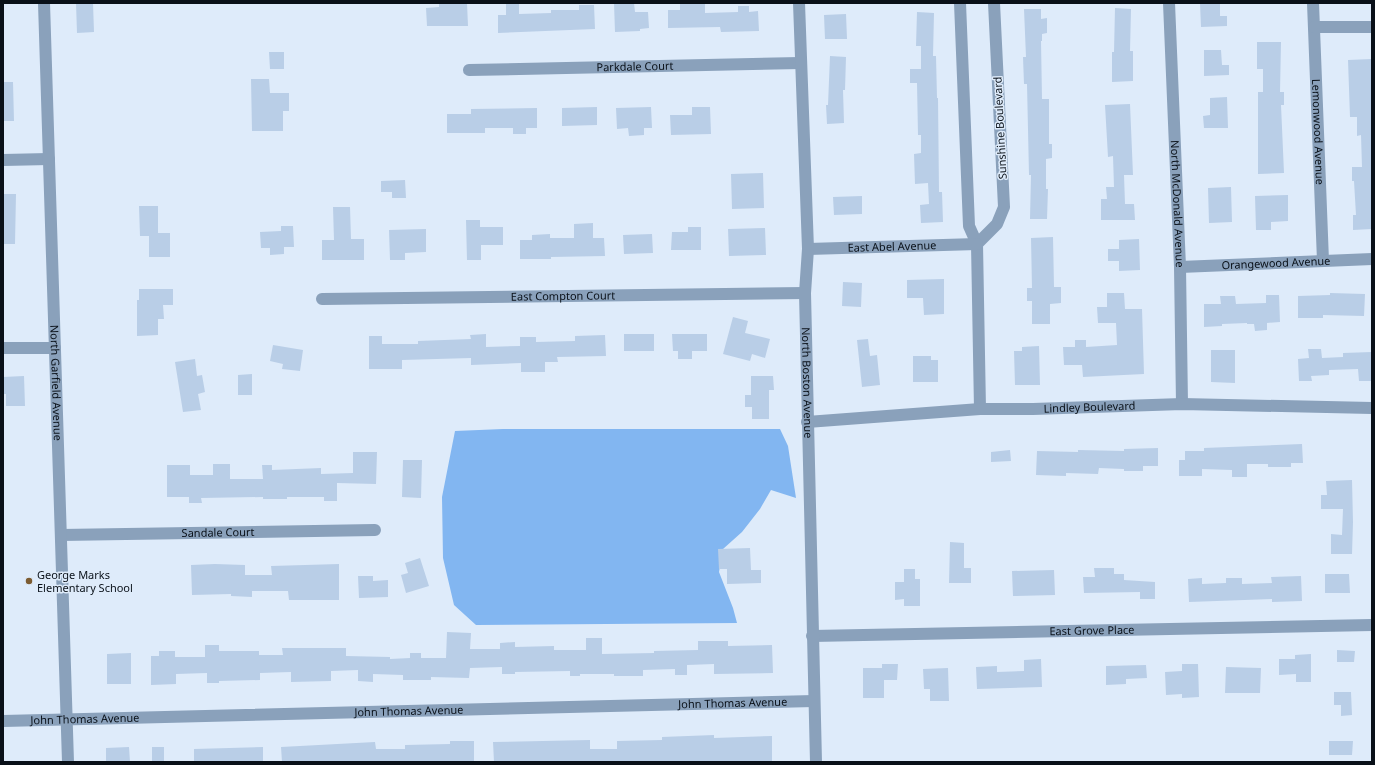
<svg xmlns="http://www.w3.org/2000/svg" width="1375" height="765" font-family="'Noto Sans',sans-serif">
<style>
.forest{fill:#82b6f1}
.building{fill:#b9cee7}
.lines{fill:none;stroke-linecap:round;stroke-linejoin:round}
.minor{stroke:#8aa1bb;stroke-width:12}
.tertiary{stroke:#8aa1bb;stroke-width:12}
.poi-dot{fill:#7c5c32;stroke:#deebfa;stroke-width:1.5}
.labels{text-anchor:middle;stroke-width:3;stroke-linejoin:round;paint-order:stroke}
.street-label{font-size:11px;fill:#091018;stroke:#deebfa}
.poi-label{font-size:11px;fill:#091018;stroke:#deebfa;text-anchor:start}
</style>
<rect width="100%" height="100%" fill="#deebfa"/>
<path class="forest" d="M503,429H780L788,446L796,498L771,490L760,509L742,532L723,549L719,572L733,608L737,623L476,625L454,605L443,558L442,497L455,431Z"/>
<path class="building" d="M76,3H93L94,32L77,33Z
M439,3H467L468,26H427L426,8L439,7Z
M506,3H519V14L551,13V10H579V5H594L595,29L498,33V15H506Z
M614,3H634L635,12H648L649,28L640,29V31L615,32Z
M705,3V13L738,12V6H749V12L758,11L759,31L721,32L720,27L668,28V10H680V4Z
M1200,3H1220V16H1227V26L1201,27Z
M1115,8L1131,9L1130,51H1133V81L1112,82V52H1114Z
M1024,9H1041V19L1047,18V33L1042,34V41H1041L1042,99H1049V144H1052V158L1046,159V189H1048L1047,219H1030L1031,175H1029L1027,84H1024L1023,57H1026Z
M917,12L934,13L933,56H936L937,98H938L939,192H942L943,222L921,223L920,205L929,204L928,183L915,184L914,154L921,153V135H918L917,83H910V69H921V46H916Z
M846,14L847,39H825L824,15Z
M1257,42H1281L1280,92H1284V105H1281L1284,173L1258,174V92H1263V69H1257Z
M1204,50H1221L1222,65H1229V75L1204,76Z
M269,52H284V69H270Z
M830,56L846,57L845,90H843L844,123L827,124L826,105H828Z
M1372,59V229L1353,230V215H1356L1354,181H1352V167H1362L1361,135L1357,136V117H1350L1348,60Z
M251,79H269L270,93H289V111H283V131H252Z
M3,82H13L14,121H3Z
M1227,97L1228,128H1204L1203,116L1210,115V98Z
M1130,104L1133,175H1124L1125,204H1134L1135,220H1101V199H1107L1106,187H1114L1113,156L1108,157L1105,105Z
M597,107V125L562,126V108Z
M651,107L652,128H644V135L629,136L628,128L617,129L616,108Z
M692,107H710L711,134L671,135L670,115H692Z
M537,108V128H526V134H513V128H485V133H447V114H471V109Z
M763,173L764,208L732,209L731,174Z
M405,180L406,198H392V192H381V181Z
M1231,187L1232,222L1209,223L1208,188Z
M3,194H16L15,244H3Z
M1288,195V221L1271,222V230H1256L1255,196Z
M862,196V214L834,215L833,197Z
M139,206H158V233H170V257H149V236H140Z
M333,207H350L351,239H364V260H322V240H334Z
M466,220H480V227H503V245H481V260H467Z
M593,223V238H604L605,256L551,257V259H520V240H532V235L550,234V238H574V224Z
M281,226H293L294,247H284V254L270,255V248H261L260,232L281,231Z
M688,227H701V250H671L672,232H688Z
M765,228L766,255L729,256L728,229Z
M426,229V252L405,253V260H390L389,230Z
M652,234L653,253L624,254L623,235Z
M1053,237L1054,287H1061V303L1050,304V324H1032V301H1027V288H1032L1031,238Z
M1139,239L1140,270L1119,271V261H1108V249H1119V240Z
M944,279V314L924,315L923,298H907V280Z
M843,282L862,283L861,307L842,306Z
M139,289H173V305H163L164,319H158V335L137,336V300H139Z
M1107,293H1124L1125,309H1142L1144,374L1083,377L1082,365H1064L1063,347H1075V340H1086V347L1117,345L1116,323H1098L1097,307H1107Z
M1330,293L1365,294L1364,316L1323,315V318H1298V296L1330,295Z
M1266,295H1279L1280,322L1267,323V330L1255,331L1254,324H1247V323L1222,324V326L1204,327V304H1221L1220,296H1235L1236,304L1266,303Z
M733,317L748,321L745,333L770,339L765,358L752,354L750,361L723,354Z
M486,334V347L520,346V337H536V342L575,341V336L605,335L606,356L557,357L558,362H545V372H521V363L471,365V358L402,360V369H369V336H382V344H418V341L471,339L470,335Z
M624,334H654V351H624Z
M672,334H707V351H692V359H678V351H673Z
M868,339L870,356L877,355L880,385L862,387L857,340Z
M273,345L303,350L300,371L282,369L283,364L270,361Z
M1039,346L1040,385H1015L1014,351H1022V347Z
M1308,349H1321L1322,358L1343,357V353L1372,352V381H1359L1358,369L1329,370V375L1311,376L1312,381H1299L1298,359L1309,358Z
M1211,350H1235V383L1211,382Z
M913,356H931V360H938V382H913Z
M195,359L197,376L202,375L205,392L198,394L201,410L183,412L175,362Z
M252,374V395H238V375Z
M24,376L25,406H6V394H3V377Z
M751,376H773L774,390H769V419H752V407H745V395H751Z
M1302,444L1303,463H1291V467H1268V464H1247V477H1232V470L1202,469V476H1179V460H1185V451H1204V448Z
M1158,448V466H1143V471H1124V469L1099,468L1098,474L1066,473V476L1036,475L1037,451L1078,452V450L1124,451V449Z
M1010,450L1011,461L991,462V452Z
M353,452H377L376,484L337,483V501H324V497H287V499H263V497L201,498L202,503H189V497H167V465H190V475H213V464H230V479H263L262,465H272V470L321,468V474L353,473Z
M403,460H422L421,498L402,497Z
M1352,480L1353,522L1352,554H1331V534L1342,535L1343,509H1321V495H1327L1326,481Z
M950,542L964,543V568H971V583H949Z
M750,548L751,570H761V583L727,584V569H719L718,549Z
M420,558L429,586L406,593L401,575L408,573L405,563Z
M215,564L245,565V575H272L271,566L339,564V600H289L288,591H252V597L231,596V594L192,595L191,565Z
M1094,568H1114V574H1124V580L1155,582V599H1140V592L1084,593L1083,577H1095Z
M904,569H915V579H920V606H904V599L895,600V582H904Z
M1054,570L1055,595L1013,596L1012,571Z
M1325,574H1349L1350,593H1325Z
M358,576H373V581L388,580V597L359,598Z
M1301,576L1302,601L1272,602V599L1189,602L1188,579L1202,578V584L1226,583V578H1242V584L1272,583L1271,577Z
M447,632L471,633L470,649H500V643L515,642V647L554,646V650H586V638H602V654L654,653V651L698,650V641H728V646L772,645L773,673L714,674V664L687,665V675H675V669L643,670V676H614V674H580V676H570V671L515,672V674H502V667L470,668L469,678L431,677V680H403V675L373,674V682L358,681V670L331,671V681L291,682V672L260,673V680L219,681V683H207V673L176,674V684L151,685V656H159V651H175V657H205V645H219V651H259V655H283L282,648H346V656L390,657V659L410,658V653H421V658H446Z
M1337,650L1355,651L1354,662H1337Z
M131,653V684H107V654Z
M1311,654V682H1296V674L1279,675V659H1295V655Z
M1041,659L1042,687L977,689L976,667L997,666V672L1024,671V660Z
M882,664H898L897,680H884V698H863V668H882Z
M1182,664H1198L1199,697L1182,698V694L1166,695L1165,672L1182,671Z
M1146,665L1147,678L1126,679V684L1106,685V666Z
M1226,667L1261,668L1260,693H1225Z
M948,668L949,701H930V689H924L923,669Z
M1334,692H1351L1352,715L1341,716V705H1334Z
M714,735V738L772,736V762H625V761H601V762H494L493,742L590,740V749H617V741L662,740V737Z
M450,741H474V762H282L281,747L375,742L376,749H405V745L450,744Z
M1329,741H1353L1352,755H1329Z
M129,747L130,762H106V748Z
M152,747H164V762H152Z
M263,747V762H194V749Z"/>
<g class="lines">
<g class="minor">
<path d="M960,3L969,226L977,244L980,409"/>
<path id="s1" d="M1169,3L1180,267L1182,404"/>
<path id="s2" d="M1313,3L1323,261"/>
<path d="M1314,27H1372"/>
<path id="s3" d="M469,70L800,63"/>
<path d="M3,160L49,159"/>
<path d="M977,244L997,224L1004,207L994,3"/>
<path id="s4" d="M808,249L977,244"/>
<path id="s5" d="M1180,267L1372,259"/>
<path id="s6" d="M322,299L805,293"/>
<path d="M3,348H55"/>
<path id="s7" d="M807,422L980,409H1033L1182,404L1372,408"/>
<path id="s8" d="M61,535L375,530"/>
<path id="s9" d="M812,636L1372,625"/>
<path id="s10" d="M3,721L814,701"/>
</g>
<g class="tertiary">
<path id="s11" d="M44,3L68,762"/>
<path id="s12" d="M799,3L808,249L805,293L816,762"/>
</g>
</g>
<circle class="poi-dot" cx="29" cy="581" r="4"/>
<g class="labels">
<g class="street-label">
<text dy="4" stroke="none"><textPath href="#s3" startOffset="166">Parkdale Court</textPath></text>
<text transform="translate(1000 128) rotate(-93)" y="4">Sunshine Boulevard</text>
<text dy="4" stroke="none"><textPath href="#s2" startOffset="129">Lemonwood Avenue</textPath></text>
<text dy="4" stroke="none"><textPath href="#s1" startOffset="201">North McDonald Avenue</textPath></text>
<text dy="4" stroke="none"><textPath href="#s4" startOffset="84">East Abel Avenue</textPath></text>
<text dy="4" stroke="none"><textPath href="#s5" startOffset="96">Orangewood Avenue</textPath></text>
<text dy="4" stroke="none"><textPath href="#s6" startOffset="241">East Compton Court</textPath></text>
<text dy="4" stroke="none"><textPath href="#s11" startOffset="380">North Garfield Avenue</textPath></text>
<text dy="4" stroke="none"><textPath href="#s12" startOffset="380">North Boston Avenue</textPath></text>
<text dy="4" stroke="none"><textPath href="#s7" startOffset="283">Lindley Boulevard</textPath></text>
<text dy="4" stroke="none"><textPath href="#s8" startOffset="157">Sandale Court</textPath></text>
<text dy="4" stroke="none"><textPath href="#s9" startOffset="280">East Grove Place</textPath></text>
<text dy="4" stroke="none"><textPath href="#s10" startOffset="730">John Thomas Avenue</textPath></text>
<text dy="4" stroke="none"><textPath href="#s10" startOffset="406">John Thomas Avenue</textPath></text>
<text dy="4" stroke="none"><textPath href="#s10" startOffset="82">John Thomas Avenue</textPath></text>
</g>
<g class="poi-label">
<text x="37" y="579">George Marks<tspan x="37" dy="13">Elementary School</tspan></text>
</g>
</g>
<rect width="1375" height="765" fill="none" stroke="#091018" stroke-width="8"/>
</svg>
